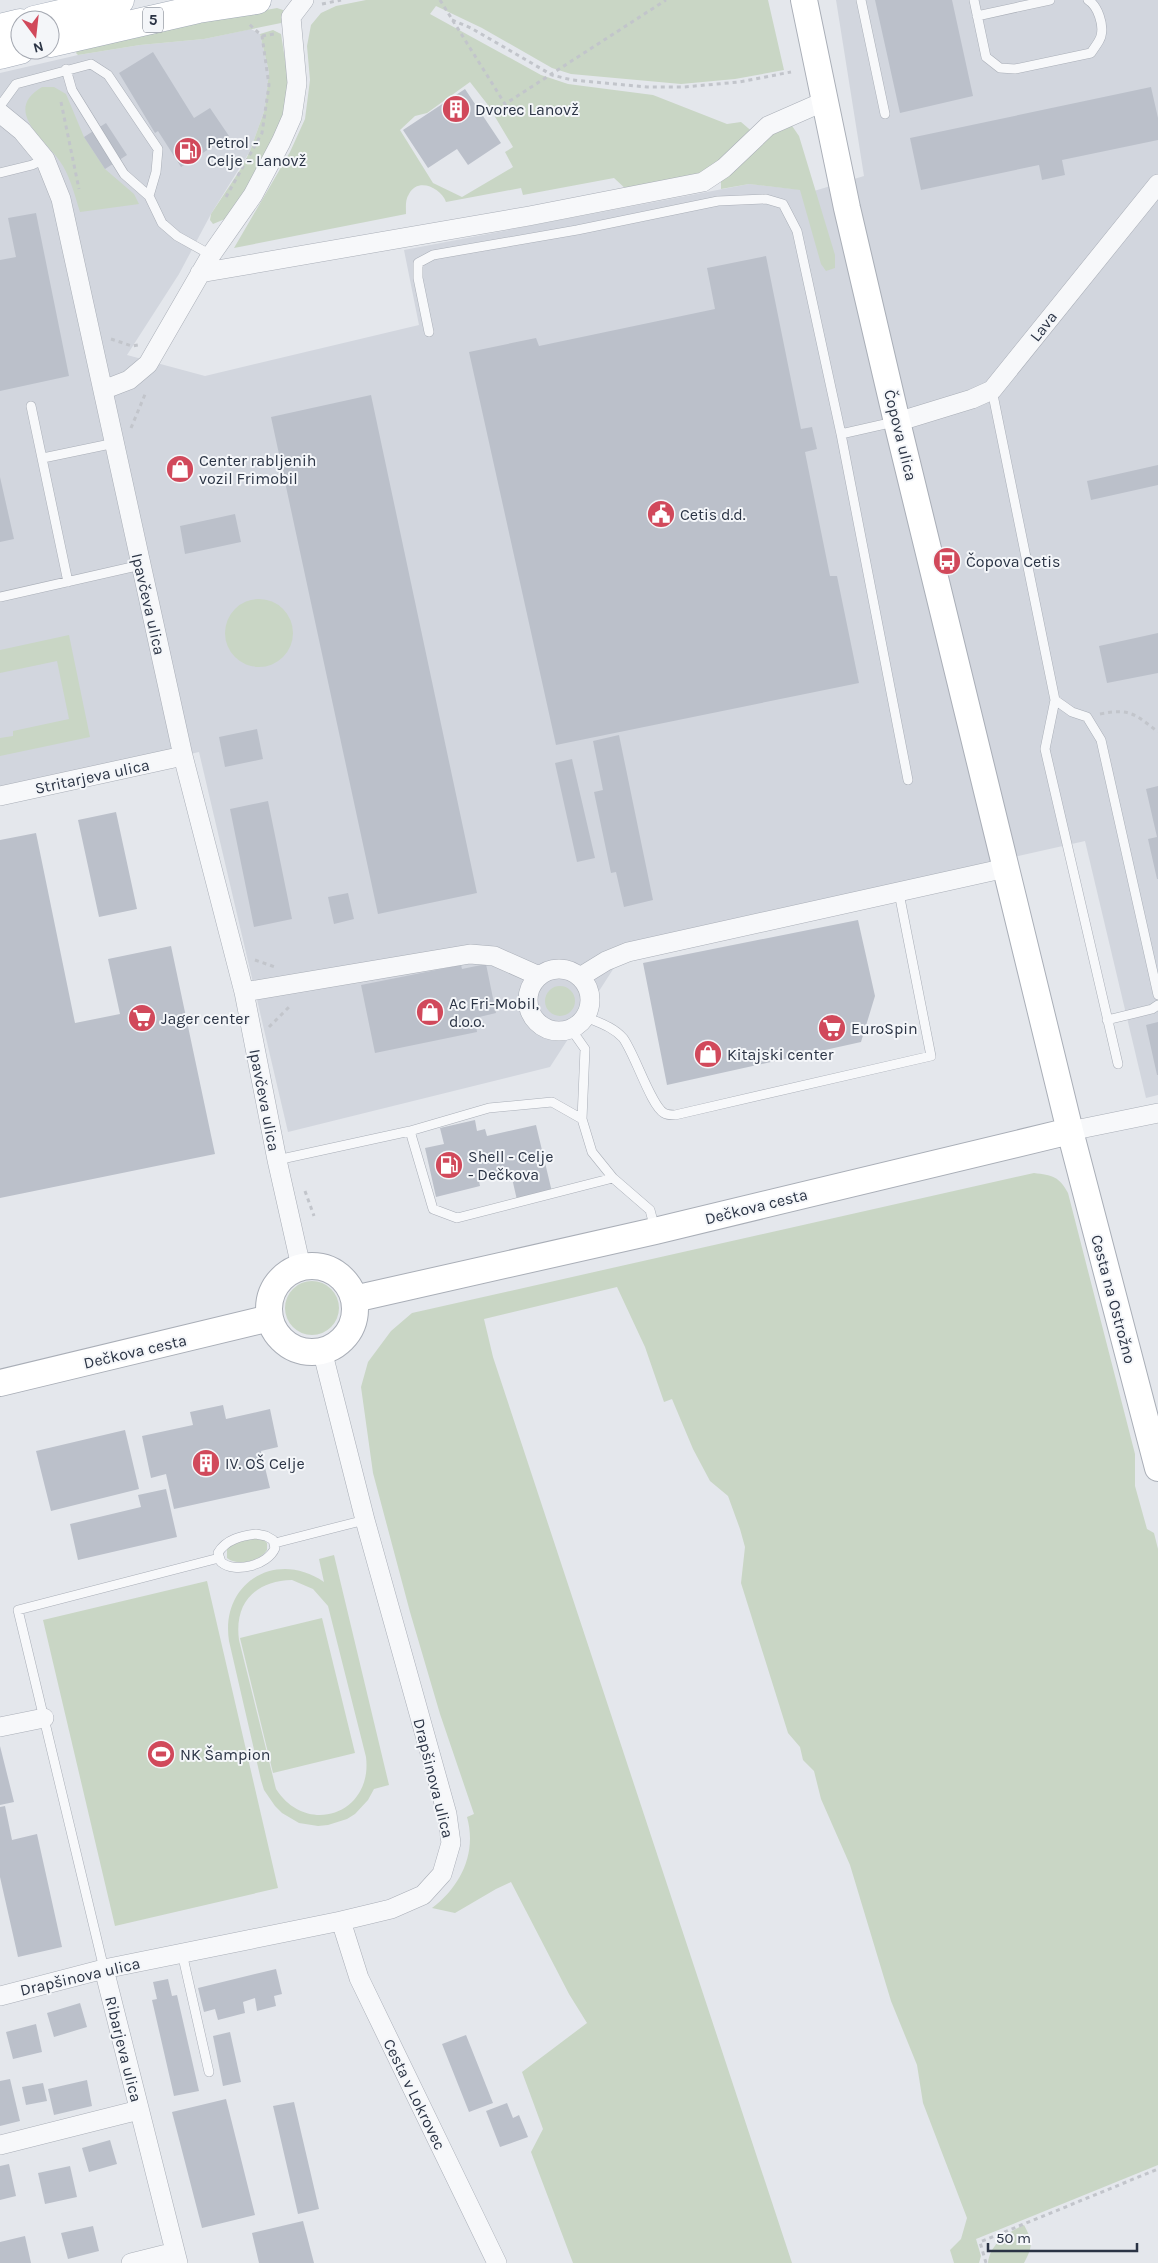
<svg xmlns="http://www.w3.org/2000/svg" width="1158" height="2263" font-family="Karla,sans-serif">
<style>
.built{fill:#d2d6de}
.green{fill:#c9d6c5;fill-rule:evenodd}
.building{fill:#bbc0ca}
.lines{fill:none;stroke-linecap:round;stroke-linejoin:round}
.lane-casing{stroke:#a9aeb7;stroke-width:10}
.street-casing{stroke:#a9aeb7;stroke-width:20}
.secondary-casing{stroke:#a9aeb7;stroke-width:28}
.primary-casing{stroke:#a3abb8;stroke-width:29}
.path{stroke:#c2c5cb;stroke-width:3;stroke-dasharray:4 4;stroke-linecap:butt}
.lane{stroke:#f7f8fa;stroke-width:9}
.street{stroke:#f7f8fa;stroke-width:19}
.secondary{stroke:#fff;stroke-width:26}
.primary{stroke:#fff;stroke-width:28}
.labels{text-anchor:middle;stroke-width:4;stroke-linejoin:round;paint-order:stroke}
.shield{fill:#f4f6f9;stroke:#676e7b;stroke-width:1}
.shield-label{font-size:15px;font-weight:bold;fill:#2b3445}
.poi-label{font-size:16px;fill:#2b3445;stroke:#f4f6f9;text-anchor:start}
.street-label{font-size:16px;fill:#2b3445;stroke:#f4f6f9}
</style>
<rect width="100%" height="100%" fill="#e4e7ec"/>
<path class="built" d="M836,0H1158V1095L1146,1098L1085,841L630,943L550,1067L288,1132L199,752L0,797V73L78,55L140,45L204,39L251,29L260,34L269,72L265,109L250,151L211,214L179,274L127,355L205,376L419,325L404,250L749,184L814,191L864,176Z"/>
<path class="green" d="M366,0H768L784,70L735,79L681,84L571,74L552,68L482,28L436,6L430,14L541,75L568,84L653,95L727,124L741,122L755,134L790,123L799,136L835,255V268L826,271L821,264L800,190L749,184L721,189V171L628,191L614,178L523,195L521,188L446,202C441,188 418,177 409,194C405,200 406,207 406,214L234,248L290,152L305,119L310,80L307,46L311,25L321,13L336,6ZM470,82L488,105L513,147L505,152L513,167L462,197L433,183L400,130L415,116L427,113Z
M277,8L283,10L285,15L281,23L204,39L140,45L78,55L76,53L77,51L177,27Z
M273,30L281,34L289,85L282,120L248,186L225,219L213,224L210,220L211,214L242,167L250,151L265,109L269,72L260,34Z
M42,87H54L66,94L84,137L105,169L134,194L139,204L80,212C75,196 71,180 63,166C49,141 0,112 42,87Z
M225 633a34 34 0 1 1 68 0a34 34 0 1 1-68 0Z
M69,635L90,737L0,756V738L13,736V731L69,719L57,661L0,673V650Z
M545 1001a15 15 0 1 1 30 0a15 15 0 1 1-30 0Z
M1034,1173C1052,1175 1060,1177 1068,1193L1135,1454V1486L1147,1529L1154,1533L1158,1549V2165L976,2239L981,2256L979,2263H954L950,2250L961,2239L967,2218L923,2103L917,2065L891,2001L850,1865L821,1799L814,1771L803,1760L800,1747L788,1733L741,1583L745,1547L740,1529L728,1496L710,1481L693,1449L672,1399L664,1402L645,1347L617,1287L484,1319L493,1357L792,2263H573L531,2152L543,2129L522,2072L587,2023L569,1994L511,1882L496,1889L455,1913L432,1908C461,1886 477,1853 467,1817L474,1814L440,1714L410,1612L373,1473L361,1387L368,1362L391,1331L412,1313Z
M285 1308a27 27 0 1 1 54 0a27 27 0 1 1-54 0Z
M256,1538L263,1539L267,1543V1550C260,1561 238,1567 227,1558V1549C235,1541 245,1539 256,1538Z
M334,1555L389,1785L374,1789L368,1800L355,1814L347,1819L328,1825L318,1826L299,1823L282,1813L275,1806L264,1790L261,1780L229,1641C220,1583 276,1549 324,1582L319,1559ZM292,1580L313,1589L328,1606L366,1757C373,1814 307,1837 276,1789L239,1640C234,1603 255,1581 292,1580Z
M207,1581L278,1888L115,1926L43,1620Z
M322,1618L355,1753L273,1773L240,1638Z
M1024,2225C1033,2242 1033,2246 1024,2263H988C990,2244 1008,2232 1024,2225Z"/>
<path class="building" d="M875,0H952L973,96L900,113Z
M153,52L194,118L210,108L229,136L181,167L158,131L155,133L119,73Z
M1151,87L1158,118V140L1062,160L1065,175L1042,180L1039,165L921,190L910,138Z
M465,89L501,143L468,165L457,149L428,168L403,130Z
M106,123L127,155L105,169L84,137Z
M36,213L69,376L0,391V260L16,257L8,218Z
M766,256L801,429L812,427L817,449L805,452L830,576H837L859,683L556,745L469,352L536,338L539,346L715,309L707,268Z
M371,395L477,893L378,914L271,417Z
M1158,465V485L1091,500L1087,481Z
M0,477L14,539L0,542Z
M235,514L241,542L185,554L180,526Z
M1158,633V673L1107,683L1099,646Z
M257,729L263,759L225,767L219,737Z
M619,735L653,900L624,907L616,872L611,873L594,792L603,790L593,741Z
M572,759L595,858L577,862L555,763Z
M1158,786V879H1157L1148,839L1157,837L1146,789Z
M268,801L292,919L254,927L230,809Z
M116,812L137,909L99,917L78,820Z
M36,833L75,1023L120,1014L108,959L171,946L215,1154L0,1198V840Z
M348,893L354,919L334,924L328,897Z
M858,920L875,996L861,1042L667,1085L643,963Z
M486,964L496,1013L475,1018L477,1032L375,1053L361,985L461,965L462,969Z
M1158,1022V1075H1157L1146,1025Z
M475,1120L477,1131L485,1129L487,1136L536,1125L552,1192L517,1200L511,1174L479,1181L480,1186L436,1197L425,1148L444,1144L440,1128Z
M223,1405L226,1419L270,1409L278,1447L261,1451L270,1488L174,1509L166,1474L151,1478L142,1436L193,1425L190,1412Z
M125,1430L139,1489L51,1511L36,1451Z
M166,1489L177,1537L78,1560L70,1524L141,1507L138,1495Z
M0,1746L14,1802L0,1805Z
M5,1806L12,1840L37,1834L62,1947L18,1957L0,1877V1807Z
M276,1969L282,1994L274,1996L276,2006L257,2011L255,1998L243,2002L245,2013L218,2020L215,2009L204,2012L198,1988Z
M168,1979L172,1996L177,1995L199,2091L174,2096L152,2000L157,1999L153,1982Z
M80,2003L87,2027L54,2037L47,2013Z
M36,2024L42,2052L13,2059L6,2032Z
M230,2032L241,2082L223,2086L213,2036Z
M466,2035L493,2103L469,2112L442,2044Z
M10,2079L20,2121L0,2126V2081Z
M87,2080L92,2106L54,2115L48,2089Z
M43,2083L47,2101L26,2105L22,2087Z
M226,2099L255,2215L202,2228L172,2112Z
M294,2102L319,2209L298,2214L273,2106Z
M507,2103L513,2118L519,2115L528,2137L500,2147L486,2111Z
M110,2140L117,2164L89,2172L82,2148Z
M9,2164L16,2196L0,2200V2166Z
M70,2166L77,2197L45,2204L38,2173Z
M303,2221L314,2263H259L252,2233Z
M93,2226L99,2251L68,2259L61,2233Z
M25,2236L31,2263H0V2242Z"/>
<g class="lines">
<defs>
<path id="lane" d="M861,0L885,114
M974,0L986,57L1000,68L1015,69L1091,53C1094,48 1100,41 1101,36C1104,25 1098,6 1088,0
M977,16L1050,0
M66,69L72,90L124,174L149,196L162,223L177,236L211,255
M0,106L16,84L91,64L108,75L158,149L156,172L149,196
M0,173L32,165L45,159
M429,332L418,278V263L433,255L577,230L718,201L766,199L783,204L797,231L841,434
M992,390L1055,700L1045,749L1118,1064
M31,406L68,582
M894,422L841,434L908,780
M43,458L115,443
M0,597L141,565
M1055,700L1072,712L1087,717L1101,740L1158,995
M586,1017C600,1023 613,1027 623,1038C635,1054 651,1106 664,1113C667,1115 672,1115 675,1115L931,1056L899,893
M1107,1020L1152,1009L1158,1005
M571,1029L585,1049L582,1119
M410,1131L433,1209L457,1218L613,1178L650,1210L655,1229
M277,1160L410,1131L489,1108L552,1102L582,1119L592,1152L613,1178
M256,1534L266,1536L273,1540L275,1548C268,1565 235,1574 221,1562L218,1553C226,1539 242,1536 256,1534Z
M275,1543L365,1520
M182,1953L209,2072
M104,1969L18,1610L219,1558"/>
<path id="street" d="M0,113L22,131L45,159L61,199L183,756L244,992L277,1160L301,1267
M200,273L529,216L703,182L724,168L768,126L825,101
M103,390L129,380L148,364L211,255L253,195L281,142L292,117L297,83L291,17L304,0
M897,422L972,399L992,390L1158,184
M0,796L183,756
M528 1000a31 31 0 1 1 62 0a31 31 0 1 1-62 0Z
M580,977L606,961L628,952L1006,868
M244,992L470,954L494,956L539,976
M1070,1131L1158,1113
M0,1727L44,1718
M341,1921L359,1978L497,2263
M104,1969L178,2263
M0,1996L104,1969L341,1921L391,1909L423,1895L442,1874L451,1843L447,1814L365,1520L322,1350
M0,2145L139,2110
M131,2263L175,2252"/>
<path id="secondary" d="M804,0L847,208L897,422L1070,1131L1158,1468
M269 1309a43 43 0 1 1 86 0a43 43 0 1 1-86 0Z
M354,1299L655,1231L1070,1131
M0,1383L270,1318"/>
<path id="primary" d="M34,20L120,0
M0,28L20,23
M50,43L198,9L257,0
M0,55L20,50"/>
</defs>
<use href="#lane" class="lane-casing"/>
<use href="#street" class="street-casing"/>
<use href="#secondary" class="secondary-casing"/>
<use href="#primary" class="primary-casing"/>
<path class="path" d="M440,0L505,104L666,0
M322,4L341,0
M452,20L471,28L552,75L572,80L647,87H684L739,82L791,72
M262,36L274,34
M61,102L79,189
M226,197L262,133L269,85L262,36L249,24
M111,339L132,346L138,345
M131,428L146,392
M1100,714C1130,708 1135,714 1158,732
M255,960L275,967
M269,1027L289,1007L288,1004
M305,1191L314,1216
M986,2263L980,2242L1158,2169"/>
<use href="#lane" class="lane"/>
<use href="#street" class="street"/>
<use href="#secondary" class="secondary"/>
<use href="#primary" class="primary"/>
</g>
<defs>
<symbol id="building-disc" viewBox="-11 -11 22 22"><circle r="9.5" fill="#d1495b" stroke="#f4f6f9"/><path d="M-4-6H4V6H1V3H-1V6H-4ZM-2.5-4.3h1.7v1.8h-1.7ZM.8-4.3h1.7v1.8H.8ZM-2.5-1h1.7V.8h-1.7ZM.8-1h1.7V.8H.8Z" fill="#fff"/></symbol>
<symbol id="fuel-disc" viewBox="-11 -11 22 22"><circle r="9.5" fill="#d1495b" stroke="#f4f6f9"/><path d="M-5.5-6h7V0h2V4h1.3V-2.5L3-4.5l.8-.8L6-3V5H2.5V1h-1V6h-7ZM-4.2-4.7v3.2H.2V-4.7Z" fill="#fff"/></symbol>
<symbol id="shop-disc" viewBox="-11 -11 22 22"><circle r="9.5" fill="#d1495b" stroke="#f4f6f9"/><path d="M-5-2.5h2.3a2.7 3.5 0 0 1 5.4 0H5L5.5 6h-11ZM-1.5-2.5h3a1.5 2.3 0 0 0-3 0Z" fill="#fff"/></symbol>
<symbol id="civic-disc" viewBox="-11 -11 22 22"><circle r="9.5" fill="#d1495b" stroke="#f4f6f9"/><path d="M-.6-6.5H3V-4.5H.6V-3L4-1V1h2V6H-6V1h2V-1L-.6-3ZM-1.2 2.5V6h2.4V2.5Z" fill="#fff"/></symbol>
<symbol id="bus-disc" viewBox="-11 -11 22 22"><circle r="9.5" fill="#d1495b" stroke="#f4f6f9"/><path d="M-5-6H5V4H4V6H2V4H-2V6H-4V4H-5ZM-3.5-4V0h7V-4ZM-3.5 1.2v1.5H-2V1.2ZM2 1.2v1.5H3.5V1.2Z" fill="#fff"/></symbol>
<symbol id="supermarket-disc" viewBox="-11 -11 22 22"><circle r="9.5" fill="#d1495b" stroke="#f4f6f9"/><path d="M-6-5.5h2.5l.6 2H6L4.5 2H-2.5L-4.4-4H-6ZM-1.5 3.2a1.3 1.3 0 1 0 .1 0ZM3 3.2a1.3 1.3 0 1 0 .1 0Z" fill="#fff"/></symbol>
<symbol id="stadium-disc" viewBox="-11 -11 22 22"><circle r="9.5" fill="#d1495b" stroke="#f4f6f9"/><path d="M0-5a6.5 5 0 1 0 0 10a6.5 5 0 1 0 0-10ZM-3.5-1.8h7v3.6h-7Z" fill="#fff"/></symbol>
</defs>
<g fill-rule="evenodd">
<use href="#building-disc" x="440" y="93" width="32" height="32"/>
<use href="#fuel-disc" x="172" y="135" width="32" height="32"/>
<use href="#shop-disc" x="164" y="453" width="32" height="32"/>
<use href="#civic-disc" x="645" y="498" width="32" height="32"/>
<use href="#bus-disc" x="931" y="545" width="32" height="32"/>
<use href="#shop-disc" x="414" y="996" width="32" height="32"/>
<use href="#supermarket-disc" x="126" y="1002" width="32" height="32"/>
<use href="#supermarket-disc" x="816" y="1012" width="32" height="32"/>
<use href="#shop-disc" x="692" y="1038" width="32" height="32"/>
<use href="#fuel-disc" x="433" y="1149" width="32" height="32"/>
<use href="#building-disc" x="190" y="1447" width="32" height="32"/>
<use href="#stadium-disc" x="145" y="1738" width="32" height="32"/>
</g>
<g class="labels">
<rect class="shield" x="143" y="7.5" width="20" height="25" rx="4"/>
<g class="shield-label">
<text x="153" y="25">5</text>
</g>
<g class="poi-label">
<text x="475" y="115">Dvorec Lanovž</text>
<text x="207" y="148">Petrol -<tspan x="207" dy="18">Celje - Lanovž</tspan></text>
<text x="199" y="466">Center rabljenih<tspan x="199" dy="18">vozil Frimobil</tspan></text>
<text x="680" y="520">Cetis d.d.</text>
<text x="966" y="567">Čopova Cetis</text>
<text x="449" y="1009">Ac Fri-Mobil,<tspan x="449" dy="18">d.o.o.</tspan></text>
<text x="161" y="1024">Jager center</text>
<text x="851" y="1034">EuroSpin</text>
<text x="727" y="1060">Kitajski center</text>
<text x="468" y="1162">Shell - Celje<tspan x="468" dy="18">- Dečkova</tspan></text>
<text x="225" y="1469">IV. OŠ Celje</text>
<text x="180" y="1760">NK Šampion</text>
</g>
<g class="street-label">
<text transform="translate(1043 326) rotate(-52)" y="6">Lava</text>
<text transform="translate(901 435) rotate(76)" y="6">Čopova ulica</text>
<text transform="translate(149 604) rotate(77)" y="6">Ipavčeva ulica</text>
<text transform="translate(92 776) rotate(-12)" y="6">Stritarjeva ulica</text>
<text transform="translate(265 1100) rotate(79)" y="6">Ipavčeva ulica</text>
<text transform="translate(756 1206) rotate(-14)" y="6">Dečkova cesta</text>
<text transform="translate(1114 1299) rotate(75)" y="6">Cesta na Ostrožno</text>
<text transform="translate(135 1351) rotate(-13)" y="6">Dečkova cesta</text>
<text transform="translate(434 1778) rotate(76)" y="6">Drapšinova ulica</text>
<text transform="translate(80 1976) rotate(-13)" y="6">Drapšinova ulica</text>
<text transform="translate(124 2049) rotate(76)" y="6">Ribarjeva ulica</text>
<text transform="translate(415 2094) rotate(64)" y="6">Cesta v Lokrovec</text>
</g>
</g>
<g transform="translate(35 35) rotate(165)"><circle r="24" fill="#f4f6f9" stroke="#a4a8b1"/>
<path d="M0-4L9 19L0 12L-9 19Z" fill="#d1495b"/>
<text y="-8" font-size="14" font-weight="bold" text-anchor="middle" fill="#2b3445">N</text>
</g>
<path d="M988 2243v8h149v-8" fill="none" stroke="#2b3445" stroke-width="2.5"/>
<text x="996" y="2243" font-size="15" fill="#2b3445" stroke="#f4f6f9" stroke-width="4" paint-order="stroke">50 m</text>
</svg>
